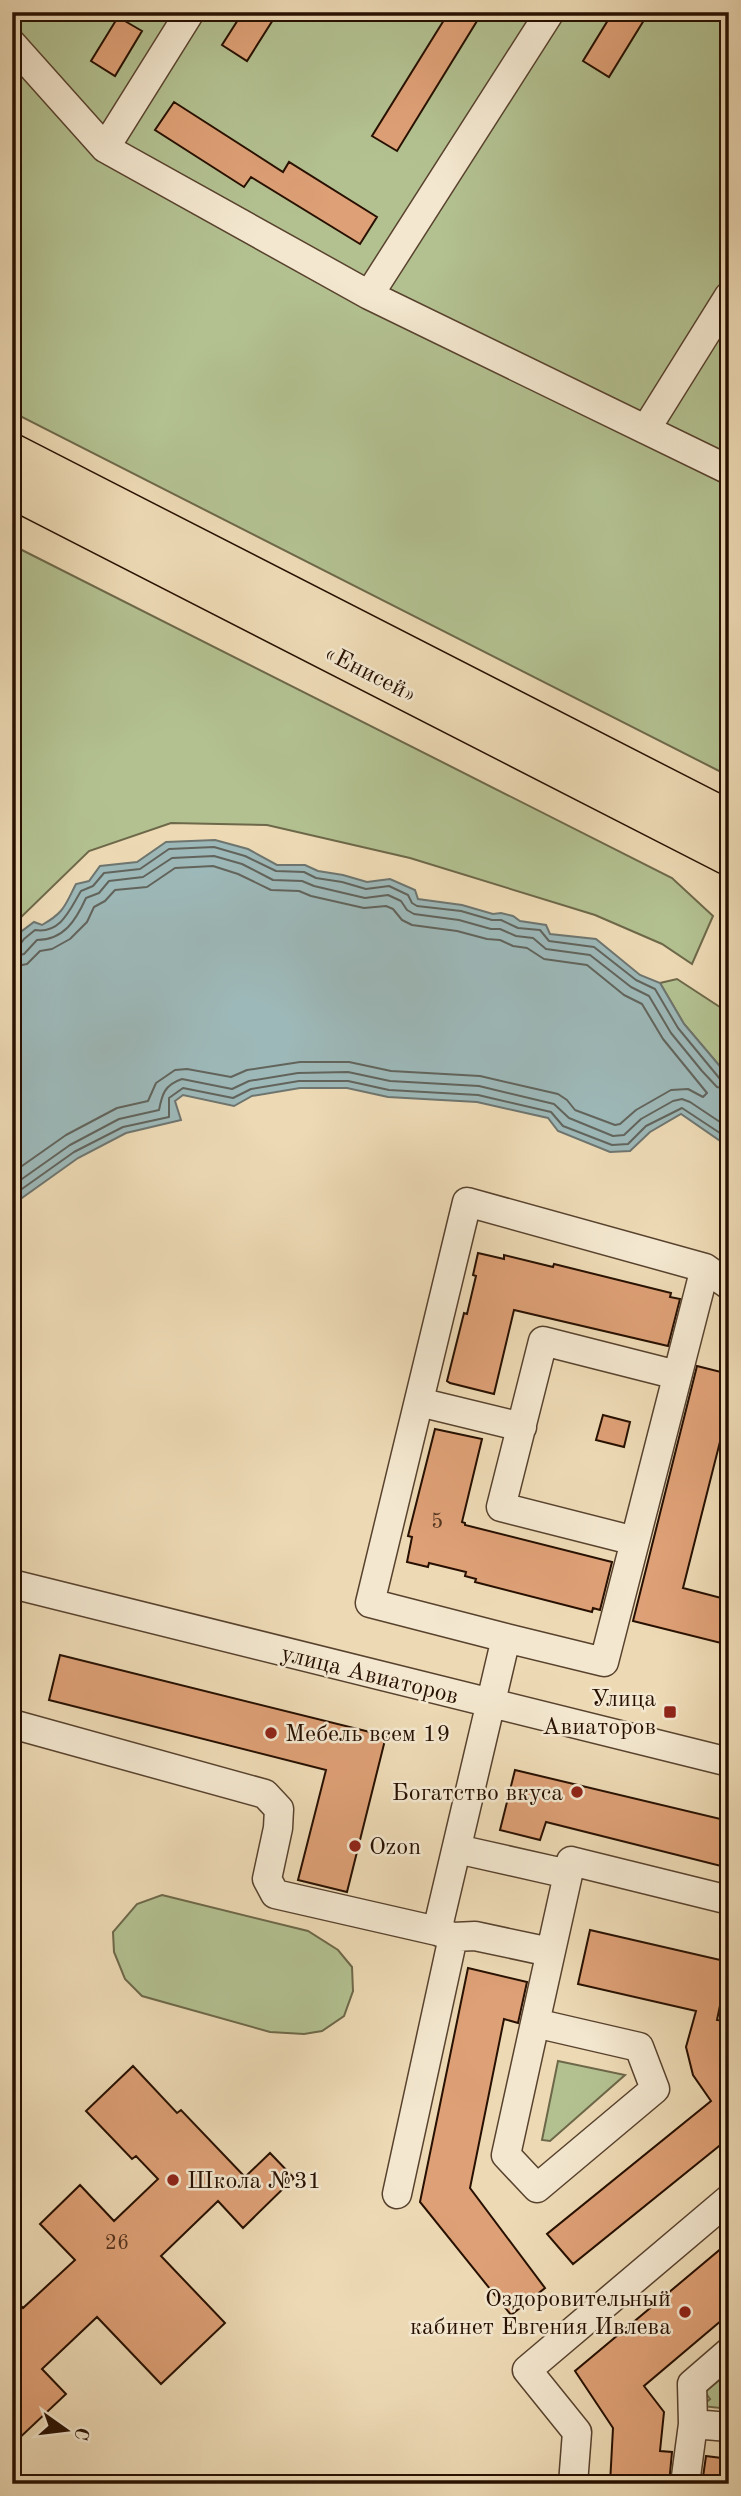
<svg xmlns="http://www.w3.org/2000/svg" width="741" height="2496" font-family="'Old Standard TT',serif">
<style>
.green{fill:#b3c191;stroke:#6d6849;stroke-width:2}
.water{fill:#9db8b8;stroke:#6e756f;stroke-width:2}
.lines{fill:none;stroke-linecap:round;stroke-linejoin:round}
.shore{stroke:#62645c;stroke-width:2}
.building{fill:#dea076;stroke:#271001;stroke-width:2}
.minor-casing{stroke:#58422e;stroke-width:31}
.highway-casing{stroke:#271001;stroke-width:41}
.minor{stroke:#f3e7cf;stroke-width:28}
.highway{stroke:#eddab5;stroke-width:38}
.poi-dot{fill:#8f2418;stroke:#f3e7cf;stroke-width:2.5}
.labels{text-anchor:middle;stroke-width:5;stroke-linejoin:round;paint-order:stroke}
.number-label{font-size:21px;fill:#55341e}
.street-label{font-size:24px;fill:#271001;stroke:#f3e7cf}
.poi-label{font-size:24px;fill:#271001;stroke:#f3e7cf;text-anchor:end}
</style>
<rect width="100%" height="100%" fill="#eddab5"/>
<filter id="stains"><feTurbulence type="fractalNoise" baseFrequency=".00286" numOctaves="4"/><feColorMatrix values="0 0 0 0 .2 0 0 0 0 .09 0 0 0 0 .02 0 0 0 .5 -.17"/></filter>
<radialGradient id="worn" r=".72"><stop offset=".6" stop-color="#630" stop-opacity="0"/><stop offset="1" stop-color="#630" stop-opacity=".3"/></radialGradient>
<path class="green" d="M12,12H729V776L12,412Z
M12,545L672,878L713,916L692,964L662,944L595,915L410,858L267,825L171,823L89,851L12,926Z
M677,979L729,1013V1077L684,1024L660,983Z
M162,1895L308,1931L338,1950L352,1967L353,1991L344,2016L322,2031L304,2034L270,2032L142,1996L125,1979L114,1952L113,1932L137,1904Z
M558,2061L625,2075L550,2141L542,2140Z
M729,2372V2409L702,2406L710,2399L705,2392Z"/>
<path class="water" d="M215,840L248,849L277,865H305L318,871L343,875L367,882L390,879L415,890L418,899L462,905L493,914L501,913L513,916L520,921L546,925L550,934L596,939L640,975L660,983L684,1024L729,1077V1147L681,1114L650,1132L630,1151L610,1152L558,1131L548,1118L477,1102L388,1097L347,1088H300L252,1096L234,1106L183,1095L175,1101L181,1120L126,1133L78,1158L12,1205V946L18,934L34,922L42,925C65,912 65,905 76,884L89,881L100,866L137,862L166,842Z"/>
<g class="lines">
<path class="shore" d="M12,948L19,946L24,939L35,930C61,934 70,909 81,891L93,886L104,873L140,869L169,849L214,847L245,856L276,871L304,872L316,878L342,882L366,889L389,886L408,895L412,903L417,906L461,911L492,920H501L518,928L540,930L549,941L594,947L636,980L655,989L678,1028L720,1079L729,1081
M12,957L24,954L37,940C64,940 76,920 86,898L99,893L109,881L143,877L172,858L214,856L242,864L273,880L302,881L314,886L365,898L388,895L401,901L407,910L414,914L459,920L491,929H500L516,936L533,938L546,949L590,955L631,987L649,996L671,1033L702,1071L717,1087L729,1090
M12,967L27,964L40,951L52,949L70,939L87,922L94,907L105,901L115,890L147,887L175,868L213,866L238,874L271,890L299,891L311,896L364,908L386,906L393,909L402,920L412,925L457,931L487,939L500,940L513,946L527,948L544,959L587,965L624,995L642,1004L663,1039L707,1093L703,1097L688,1089L671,1090L636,1110L620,1124L615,1125L575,1110L567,1100L558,1094L480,1076L391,1071L349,1062H300L247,1070L231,1077L187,1069L175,1070L156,1083L148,1101L117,1108L66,1135L12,1173
M12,1186L70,1145L119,1119L159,1110C162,1095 164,1085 182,1079L232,1089L249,1081L298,1073L348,1072L390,1081L479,1086L554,1104L569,1118L613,1136L624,1135L641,1119L673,1101L682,1099L690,1102L729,1128
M12,1196L74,1152L123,1127L169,1117V1098L183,1088L233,1098L251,1089L299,1081H348L389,1090L478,1095L551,1112L563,1126L612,1145L628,1144L646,1126L682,1108L729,1139"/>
</g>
<path class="building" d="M243,12H278L247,61L222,45Z
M449,12H463L477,21L397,151L372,136Z
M613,12H649L609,77L583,61Z
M118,17L142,31L115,76L91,61Z
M174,102L283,172L289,162L377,217L360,244L251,177L244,187L155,130Z
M478,1253L504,1259V1255L553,1267L554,1264L671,1293L670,1297L680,1299L668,1346L514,1310L494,1394L450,1383L447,1381L464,1313L467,1314L476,1276L473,1275Z
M697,1366L729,1374V1419L726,1418L683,1588L729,1600V1645L633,1621Z
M603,1415L630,1422L624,1447L596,1440Z
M435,1429L482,1439L462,1522L465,1523V1525L612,1562L600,1610L593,1608L592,1612L475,1582L476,1579L465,1576L466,1572L429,1563L428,1567L407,1562L412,1537L408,1536Z
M60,1655L386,1736L347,1892L298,1880L326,1770L49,1700Z
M515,1770L729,1821V1868L546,1822L540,1840L500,1830Z
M590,1930L729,1962L717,2020L729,2022L724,2041L729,2060V2086L724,2091L729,2097V2138L573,2264L547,2234L711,2101L693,2075L686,2047L696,2011L578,1984Z
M468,1968L527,1982L518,2023L504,2019L470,2188L545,2288L511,2315L420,2202Z
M133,2066L177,2113L181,2110L245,2177L270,2153L294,2178L243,2228L218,2201L161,2256L225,2323L161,2384L97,2317L42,2369L66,2394L12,2445V2297L23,2308L75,2260L40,2224L80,2185L114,2221L158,2179L136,2156L132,2159L86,2111Z
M729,2242V2314L644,2386L664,2412L660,2451L672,2452L669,2484H610L613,2428L575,2371Z
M706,2456L729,2459V2484H702Z"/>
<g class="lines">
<defs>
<path id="minor" d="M12,44L105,148L369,295L729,470
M105,148L190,12
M369,295L550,12
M646,429L729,296
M419,1402L522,1427
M635,1541L501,1507L543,1341L677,1375
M12,1584L729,1762
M506,1638L370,1603L467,1202L705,1268L729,1285
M12,1724L265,1794L279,1809L278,1828L267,1879L275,1894L437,1931
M457,1849L568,1874
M453,1937L475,1936L550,1952
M535,2023L506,2155L537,2188L655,2089L639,2047L535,2023L571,1861L729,1900
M397,2194L453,1937L437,1931L506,1638L604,1662L705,1268
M693,2424L729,2427
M573,2484L577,2432L527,2370L729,2199
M685,2484L693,2424L692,2384L729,2352"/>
<path id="highway" d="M12,453L729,820
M12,489L729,856"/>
</defs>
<use href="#minor" class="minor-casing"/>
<use href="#highway" class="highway-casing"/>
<use href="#minor" class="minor"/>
<use href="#highway" class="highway"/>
</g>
<g class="poi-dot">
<rect x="663" y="1705" width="14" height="14" rx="3.5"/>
<circle cx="271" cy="1733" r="7"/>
<circle cx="577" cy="1792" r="7"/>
<circle cx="355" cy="1846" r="7"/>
<circle cx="173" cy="2180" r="7"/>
<circle cx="685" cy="2312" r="7"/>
</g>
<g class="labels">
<g class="number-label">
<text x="437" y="1528">5</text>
<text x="117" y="2249">26</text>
</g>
<g class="street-label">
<text transform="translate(371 673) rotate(27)" y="8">«Енисей»</text>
<text transform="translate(370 1674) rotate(14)" y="8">улица Авиаторов</text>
</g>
<g class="poi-label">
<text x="656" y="1706">Улица<tspan x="656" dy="28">Авиаторов</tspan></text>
<text x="285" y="1741" text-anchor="start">Мебель всем 19</text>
<text x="563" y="1800">Богатство вкуса</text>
<text x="369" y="1854" text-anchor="start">Ozon</text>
<text x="187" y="2188" text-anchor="start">Школа №31</text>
<text x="671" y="2306">Оздоровительный<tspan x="671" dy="28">кабинет Евгения Ивлева</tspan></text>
</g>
</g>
<rect width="741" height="2496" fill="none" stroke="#eddab5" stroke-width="42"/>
<rect x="14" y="14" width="713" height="2468" fill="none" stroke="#271001" stroke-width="3.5"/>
<rect x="21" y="21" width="699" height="2454" fill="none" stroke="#271001" stroke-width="2"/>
<g transform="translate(66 2430) rotate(104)" stroke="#f3e7cf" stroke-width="5" paint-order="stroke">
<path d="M0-5L12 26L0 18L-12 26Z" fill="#271001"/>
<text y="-10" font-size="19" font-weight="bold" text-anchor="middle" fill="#271001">С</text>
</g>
<rect width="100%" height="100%" filter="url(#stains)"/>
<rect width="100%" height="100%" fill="url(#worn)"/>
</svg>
